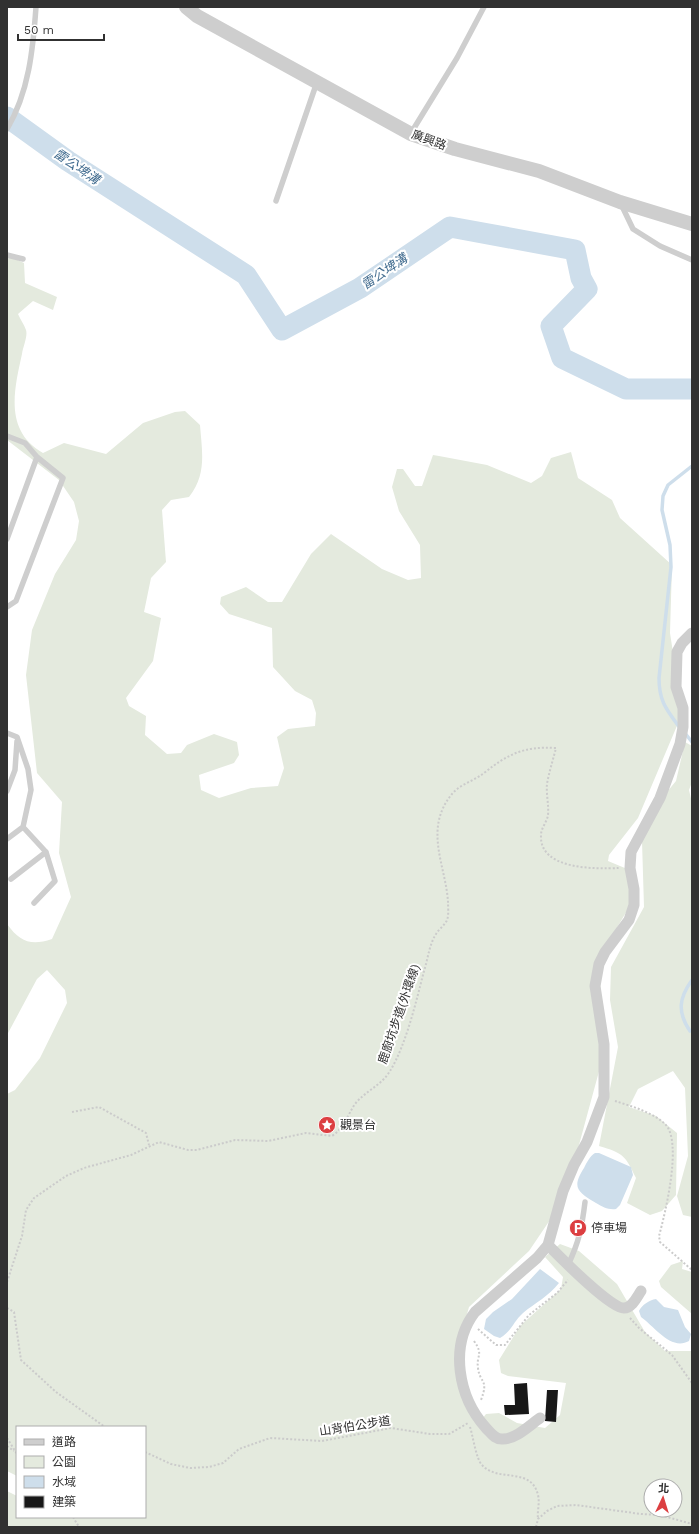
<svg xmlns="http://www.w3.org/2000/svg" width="699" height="1534" font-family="'Work Sans','Noto Sans TC',sans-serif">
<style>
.green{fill:#e4eade;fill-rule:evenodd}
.water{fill:#cedeeb}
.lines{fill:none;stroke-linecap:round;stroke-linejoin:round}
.stream{stroke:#cedeeb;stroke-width:3.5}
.river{stroke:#cedeeb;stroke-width:21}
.building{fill:#181818}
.path{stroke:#cbcbcb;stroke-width:2;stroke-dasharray:2 2;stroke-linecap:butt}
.service{stroke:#cecece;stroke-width:5.5}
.minor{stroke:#cecece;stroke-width:11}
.tertiary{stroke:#cecece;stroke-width:14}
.labels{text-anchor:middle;stroke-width:4;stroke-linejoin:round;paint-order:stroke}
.street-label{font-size:12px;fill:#313131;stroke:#fff}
.poi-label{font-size:12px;fill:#313131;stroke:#fff;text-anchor:start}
.water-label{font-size:13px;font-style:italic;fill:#436d90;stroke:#fff}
</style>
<rect width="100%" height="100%" fill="#fff"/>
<path class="green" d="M11,257L24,263L25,283L57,297L53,310L33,301L18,314C20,319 24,324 26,330C28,336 23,347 22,354C14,390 4,431 43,453L64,443L106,454L143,423L175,412L185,411L200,425C202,452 207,474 189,497L171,500L162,510L166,562L151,578L144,612L161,618L153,661L126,698L129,706L146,716L145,735L167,754L181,753L187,745L214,734L237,742L239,755L234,763L199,775L201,790L219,798L251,788L278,786L284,768L277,737L288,729L315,726L316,713L312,700L295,691L273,667L272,628L229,614L220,604L221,597L246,587L268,602H282L311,554L331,534L382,569L408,580L421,578L420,545L399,511L392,487L397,469H403L415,486H422L433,455L439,456L487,465L531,483L542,476L551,458L571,452L578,478L612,500L620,518L672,565L670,633L680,698L679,721L638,818L609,855L608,861L632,871L634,899L600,956L601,1064L573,1167L552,1217L529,1251L469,1307L458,1346L459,1372L482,1419L486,1414L499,1413L517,1423L545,1428L560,1415L566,1383L508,1376L501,1373L499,1360L520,1326L561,1289L563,1277L545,1257L560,1244L579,1251L617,1284L645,1332L665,1351H692V1527H7V1491L17,1496V1517H145V1427H17V1476L7,1471V1094L15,1090L40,1058L67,1003L65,990L47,970L37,979L7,1035V924C20,942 31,946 52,939L71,897L59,853L62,802L37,773L26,675L32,630L55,574L76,540L79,521L74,502L59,480L7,440V259ZM651,1486H675V1510H651Z
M685,742L692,746V782L689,790L692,803V1217L683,1215L677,1196L688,1156L685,1088L673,1071L638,1089L629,1107L656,1116L677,1133L676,1195L662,1211L650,1215L627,1203L636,1178C625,1155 623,1153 599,1146L618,1047L610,1000L611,967L644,907L642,841L653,809L676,781Z
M683,1261L682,1269L692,1272V1314L661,1287L659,1281L671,1265Z"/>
<path class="water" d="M595,1153H599L631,1167L633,1175L620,1205L616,1209C608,1210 603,1207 596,1203C578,1192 571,1188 584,1168C587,1162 590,1156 595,1153Z
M540,1269L559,1283C549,1296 535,1303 523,1313C513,1322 512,1331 500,1338L494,1336L484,1329L486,1319L493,1312L512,1299Z
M656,1299L664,1307L678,1310L685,1327L691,1334L689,1341C671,1351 655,1327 641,1317L639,1311C642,1305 649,1300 656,1299Z"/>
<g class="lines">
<path class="stream" d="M680,728C666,709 659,701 659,678L671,567L670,545L662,510L663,496L668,485L692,466
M684,732L692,742
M690,1031C677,1012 679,998 692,980"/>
<path class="river" d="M7,117L68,161L246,275L282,330L360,288L450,227L575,250L581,278L587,289L551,326L562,358L626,389H692"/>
</g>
<path class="building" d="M527,1383L529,1414L505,1415L504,1405H515L514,1384Z
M547,1390H558L556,1422L545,1421Z"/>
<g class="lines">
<path class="path" d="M615,1101C631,1106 652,1112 665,1124C683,1141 665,1214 659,1236L660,1242L692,1270
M72,1112L99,1107L146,1133L149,1145
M7,1282L22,1236L26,1210L34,1198L66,1176L84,1168L131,1155L159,1142L188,1150H197L235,1140L268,1141L306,1133L332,1136C344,1128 347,1116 355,1104C365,1091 381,1086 390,1071C406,1045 416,1002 424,971C428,959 429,945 436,934C439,929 445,925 447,920C449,915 448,907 448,902C446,866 423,829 452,794C460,784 474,781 484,773C508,754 524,746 556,748C553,760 549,772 547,784C546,794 549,805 548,815C547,822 541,828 541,835C539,870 595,869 619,868
M7,1308L14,1312L21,1360L56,1392L105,1427
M630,1318L639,1328L672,1355L692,1383
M478,1329L496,1345H505L529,1315L557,1293L568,1280
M474,1341C484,1355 476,1355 478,1368C480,1384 489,1379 481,1400
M470,1427C473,1436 476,1459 482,1465C498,1483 531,1466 538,1495C540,1503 537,1511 538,1519
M7,1438L17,1454
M7,1446L14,1451
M145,1452L171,1464L190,1468L209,1467L223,1463L239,1449L270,1438L322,1441L391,1428L430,1434H449L468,1423
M73,1517L79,1527
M536,1527L538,1519L547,1511L557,1506L576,1505L641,1514L660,1515L692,1524"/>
<path class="service" d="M7,129C29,92 33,49 36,7
M411,133L457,58L484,7
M276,201L317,82
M621,204L633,229L660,246L692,260
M7,255L23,259
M7,436L25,443L37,457L63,478L16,601L7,607
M7,539L37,457
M7,733L17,737L28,769L31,790L23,827L46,852L55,881L34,903
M7,791L15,770L17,741
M7,839L23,827
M11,879L46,852
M568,1265C579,1242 582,1227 585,1202"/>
<path class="minor" d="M548,1245C559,1256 612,1310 624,1308C632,1308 637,1297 641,1291
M540,1418C530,1425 516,1439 503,1439C495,1440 491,1433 486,1428C458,1397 449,1346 475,1312L537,1258L548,1245L563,1191L574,1165L587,1142L604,1097V1044L595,986L599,964L605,952L629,920L634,905V889L630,868L631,852L660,798L680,744L683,727V708L676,687L677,652L682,643L692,633"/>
<path class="tertiary" d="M186,7L197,16L411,134L455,149L539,171L620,202L692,224"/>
</g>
<defs>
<symbol id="sight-disc" viewBox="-11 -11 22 22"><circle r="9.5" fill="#dc3f41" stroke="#fff"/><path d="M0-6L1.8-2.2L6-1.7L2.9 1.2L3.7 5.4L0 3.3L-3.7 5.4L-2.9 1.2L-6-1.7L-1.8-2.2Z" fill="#fff"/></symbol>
<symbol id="parking-disc" viewBox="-11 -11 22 22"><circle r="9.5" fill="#dc3f41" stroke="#fff"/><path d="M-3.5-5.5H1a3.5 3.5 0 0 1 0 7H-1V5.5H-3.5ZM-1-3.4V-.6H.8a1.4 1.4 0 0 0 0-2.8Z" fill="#fff"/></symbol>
</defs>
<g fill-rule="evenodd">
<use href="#sight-disc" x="317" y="1115" width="20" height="20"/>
<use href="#parking-disc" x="568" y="1218" width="20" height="20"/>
</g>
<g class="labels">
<g class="street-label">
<text transform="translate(429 140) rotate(20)" y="4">廣興路</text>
<text transform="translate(399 1014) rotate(-71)" y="4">鹿廚坑步道(外環線)</text>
<text transform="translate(355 1426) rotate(-9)" y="4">山背伯公步道</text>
</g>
<g class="poi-label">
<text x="340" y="1129">觀景台</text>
<text x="591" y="1232">停車場</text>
</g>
<g class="water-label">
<text transform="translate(77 166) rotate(34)" y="5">雷公埤溝</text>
<text transform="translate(384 271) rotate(-34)" y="5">雷公埤溝</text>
</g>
</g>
<rect width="699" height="1534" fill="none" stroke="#313131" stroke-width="16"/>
<rect x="16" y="1426" width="130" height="92" fill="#ffffff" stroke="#adadad"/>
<rect x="24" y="1439" width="20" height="6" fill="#cecece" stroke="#adadad"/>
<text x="52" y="1446" font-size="12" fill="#313131">道路</text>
<rect x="24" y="1456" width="20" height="12" fill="#e4eade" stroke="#adadad"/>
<text x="52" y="1466" font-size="12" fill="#313131">公園</text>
<rect x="24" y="1476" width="20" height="12" fill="#cedeeb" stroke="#adadad"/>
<text x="52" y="1486" font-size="12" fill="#313131">水域</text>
<rect x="24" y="1496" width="20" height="12" fill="#181818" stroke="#adadad"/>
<text x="52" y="1506" font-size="12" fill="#313131">建築</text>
<g transform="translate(663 1498) rotate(4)"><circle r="19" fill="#ffffff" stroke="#adadad"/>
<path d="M0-3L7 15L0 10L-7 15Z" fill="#dc3f41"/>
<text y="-6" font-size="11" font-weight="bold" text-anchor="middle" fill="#313131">北</text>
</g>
<path d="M18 34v6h86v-6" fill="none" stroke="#313131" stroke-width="2"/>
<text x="24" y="34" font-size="12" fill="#313131" stroke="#ffffff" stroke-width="3" paint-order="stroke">50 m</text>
</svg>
